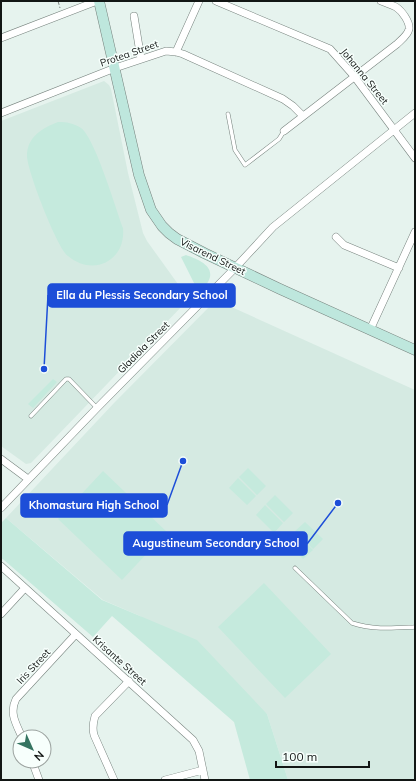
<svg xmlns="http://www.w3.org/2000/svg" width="416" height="781" font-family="Mulish,sans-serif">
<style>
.built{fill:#d5eae2}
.green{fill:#c5eadd}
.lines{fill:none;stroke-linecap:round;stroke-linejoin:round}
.lane-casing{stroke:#77837e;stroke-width:4.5}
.street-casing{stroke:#77837e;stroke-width:8}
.secondary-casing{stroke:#77837e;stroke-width:11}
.path{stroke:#7b8480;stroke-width:1;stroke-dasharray:4 2;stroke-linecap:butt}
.lane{stroke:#fff;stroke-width:3.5}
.street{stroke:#fff;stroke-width:7}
.secondary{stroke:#bee7dd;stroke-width:10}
.labels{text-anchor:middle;stroke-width:3;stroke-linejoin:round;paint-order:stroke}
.street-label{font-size:10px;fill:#121614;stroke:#f7fffc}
.leader{fill:none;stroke:#1d4ed8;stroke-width:1.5}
.callout-dot{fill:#1d4ed8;stroke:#f7fffc;stroke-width:1.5}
.callout{fill:#1d4ed8;stroke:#1d4ed8;stroke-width:1.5}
.callout-label{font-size:11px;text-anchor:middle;font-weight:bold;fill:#fff}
</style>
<rect width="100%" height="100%" fill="#e6f3ee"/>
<path class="built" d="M104,81L109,85L111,89L128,173L143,233L147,241L188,298L185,303L31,463L26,464L1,446V121Z
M216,300L415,390V780H288L267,714L140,616L103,600L6,518L114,403Z"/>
<path class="green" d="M58,122C67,122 73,123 81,128C95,138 116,209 123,228C126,261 93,277 68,256C57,248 27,170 27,156C27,137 42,128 58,122Z
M186,255C197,259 217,266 208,282C205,287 199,291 195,295V285L181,257Z
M53,379L57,382L33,408L28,404Z
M248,468L266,486L257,495L239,477Z
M103,471L167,532L122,580L58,519Z
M238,478L256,496L247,505L229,488Z
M275,495L293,513L284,522L266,504Z
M265,505L283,523L274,533L256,515Z
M6,518L102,600L197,640L267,714L288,780H250L234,722L112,616L93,637L4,560L1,558V523Z
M305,522L323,539L313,549L295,531Z
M295,532L313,550L303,559L285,541Z
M264,583L331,654L285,698L218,627Z"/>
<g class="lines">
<defs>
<path id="lane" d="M228,114L235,150L245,165L279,139L284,131
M31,416L66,379H69L97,408
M295,568L352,623C373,630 394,628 415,627"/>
<path id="street" d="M216,1L330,49L354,76L415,158
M134,16L141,59
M1,38L97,1
M176,52L199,1
M1,113L115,68L166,51L176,52L183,54L283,99L293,106L303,116
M284,131L397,44C401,40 408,35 409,29C410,22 402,11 396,7C392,5 386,3 381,1
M336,237L344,245L399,268
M370,330L415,232
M1,459L28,479
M1,508L97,408L235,268L273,227L415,113
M1,566L193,740L199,751L205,780
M1,614L25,588
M22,737C16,724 9,713 16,699L76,634
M32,761L39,780
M114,780L94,735C92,728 93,723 95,716L129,681
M165,780L203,770"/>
<path id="secondary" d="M99,1L139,175L151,210L162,226L169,233L177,239L204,253L280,289L415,350"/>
</defs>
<use href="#lane" class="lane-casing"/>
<use href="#street" class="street-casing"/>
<use href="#secondary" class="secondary-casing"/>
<path class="path" d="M58,1L60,8"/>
<use href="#lane" class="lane"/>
<use href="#street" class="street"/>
<use href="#secondary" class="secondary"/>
</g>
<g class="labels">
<g class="street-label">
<text transform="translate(129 53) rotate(-19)" y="4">Protea Street</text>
<text transform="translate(365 76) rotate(51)" y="4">Johanna Street</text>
<text transform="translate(213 256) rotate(26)" y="4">Visarend Street</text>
<text transform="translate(143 347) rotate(-45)" y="4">Gladiola Street</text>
<text transform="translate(120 660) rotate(42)" y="4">Krisante Street</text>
<text transform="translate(33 666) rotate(-47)" y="4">Iris Street</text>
</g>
</g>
<path class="leader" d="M44 369L48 295M183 461L167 505M338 503L307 544"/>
<g class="callout-dot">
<circle cx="44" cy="369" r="4"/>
<circle cx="183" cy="461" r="4"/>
<circle cx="338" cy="503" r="4"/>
</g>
<g class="callout">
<rect x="48" y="284" width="187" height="23" rx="4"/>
<rect x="21" y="494" width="146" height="23" rx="4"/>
<rect x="124" y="532" width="183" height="23" rx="4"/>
</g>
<g class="callout-label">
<text x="142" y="299">Ella du Plessis Secondary School</text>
<text x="94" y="509">Khomastura High School</text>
<text x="216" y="547">Augustineum Secondary School</text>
</g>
<rect width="416" height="781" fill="none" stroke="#121614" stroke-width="4"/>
<g transform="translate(32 749) rotate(135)"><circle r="19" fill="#f7fffc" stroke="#9ba29f"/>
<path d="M0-3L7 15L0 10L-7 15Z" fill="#357461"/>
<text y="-6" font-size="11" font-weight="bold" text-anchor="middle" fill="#121614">N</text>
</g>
<path d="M276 761v6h93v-6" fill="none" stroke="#121614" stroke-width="2"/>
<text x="282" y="761" font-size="12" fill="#121614" stroke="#f7fffc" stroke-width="3" paint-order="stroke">100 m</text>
</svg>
